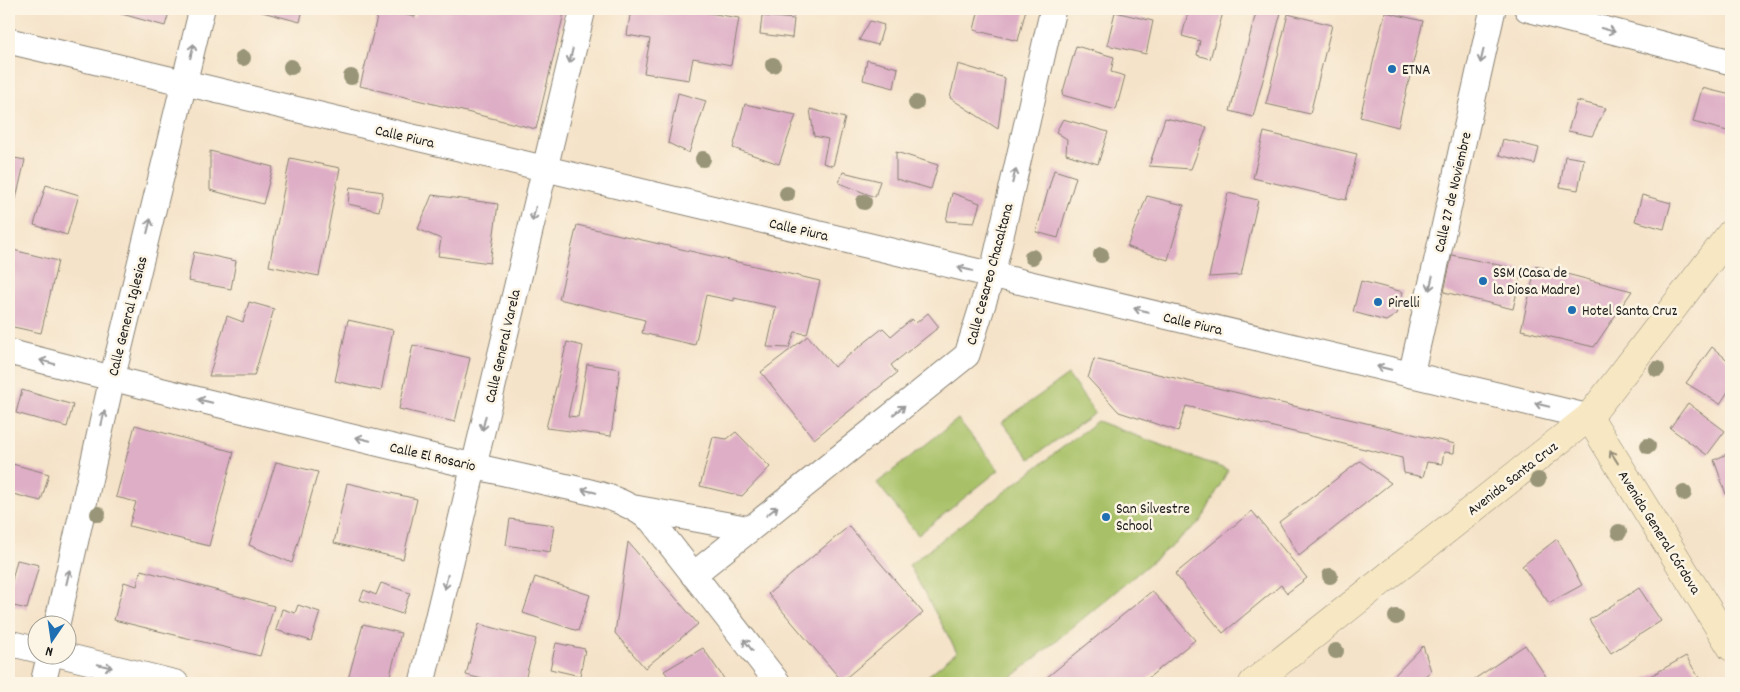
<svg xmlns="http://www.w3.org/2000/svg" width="1740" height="692" font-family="Dekko,sans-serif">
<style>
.grass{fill:#a8c167;stroke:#626e42}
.building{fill:#deaec6}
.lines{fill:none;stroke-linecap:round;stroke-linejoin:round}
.street-casing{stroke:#888072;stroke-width:27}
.secondary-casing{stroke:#888072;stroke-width:29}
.path{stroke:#888072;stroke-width:3;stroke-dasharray:4 4;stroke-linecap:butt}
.street{stroke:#fff;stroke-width:25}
.secondary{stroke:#f7e8c3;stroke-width:28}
.tree{fill:#999578}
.oneway{stroke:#999}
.oneway2{stroke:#948c78}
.poi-dot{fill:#1f6fb2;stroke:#fcf5e5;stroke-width:2}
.labels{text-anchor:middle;stroke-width:5;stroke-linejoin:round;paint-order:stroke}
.poi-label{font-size:15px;fill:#1c1c1c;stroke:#fcf5e5;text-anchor:start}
.street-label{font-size:15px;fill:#1c1c1c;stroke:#fcf5e5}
</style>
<rect width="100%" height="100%" fill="#fcf5e5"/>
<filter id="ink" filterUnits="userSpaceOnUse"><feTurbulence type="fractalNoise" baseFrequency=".02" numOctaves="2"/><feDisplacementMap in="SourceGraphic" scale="10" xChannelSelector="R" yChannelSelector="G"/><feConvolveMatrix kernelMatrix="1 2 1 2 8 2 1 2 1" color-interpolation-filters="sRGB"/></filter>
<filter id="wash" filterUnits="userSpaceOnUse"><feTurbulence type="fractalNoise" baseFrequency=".0096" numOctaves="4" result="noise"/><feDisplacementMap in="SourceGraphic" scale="20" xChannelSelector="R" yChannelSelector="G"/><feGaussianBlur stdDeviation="1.12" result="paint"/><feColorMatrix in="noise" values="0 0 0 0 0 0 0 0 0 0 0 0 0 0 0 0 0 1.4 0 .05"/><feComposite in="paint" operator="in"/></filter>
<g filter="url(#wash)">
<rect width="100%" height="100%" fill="#f5e3c9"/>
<path class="grass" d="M1068,375L1095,413L1030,459L1002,422Z
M958,419L999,470L918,535L877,483Z
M1097,421L1228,470L1201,521L1005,683H919L957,652L909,565Z"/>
<g id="blocks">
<path class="building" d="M104,9H170L165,26Z
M251,9H303L300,22Z
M379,9L415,17L417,9H565L536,129L360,86Z
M631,9H685L739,18L731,65L693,58L689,80L644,73L650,39L627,35Z
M979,9H1026L1018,41L974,30Z
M1189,9H1224L1210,59L1197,55L1200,41L1182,36Z
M1257,9H1282L1253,117L1230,111Z
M1115,12L1153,21L1146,54L1107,45Z
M1385,12L1423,21L1398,127L1360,117Z
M1288,14L1332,25L1310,114L1266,104Z
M762,16L794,19L792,38L760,34Z
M870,21L884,25L878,45L859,40Z
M1076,46L1114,57L1111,72L1125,76L1116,110L1062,95Z
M867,60L898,68L894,88L863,80Z
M958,64L1005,78L998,129L950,98Z
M1702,88L1731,95V132L1693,122Z
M678,93L706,101L689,153L668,143Z
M1577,101L1606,108L1592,136L1568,131Z
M745,104L796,115L779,164L733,148Z
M810,109L845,118L833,166L823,163L828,139L814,136Z
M1165,118L1207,127L1191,169L1149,166Z
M1063,119L1108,132L1098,164L1066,154L1067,139L1056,132Z
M1264,132L1357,154L1346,200L1253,178Z
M1503,139L1539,148L1535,164L1499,155Z
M210,151L273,167L263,204L210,190Z
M896,152L938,165L931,189L896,179Z
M1565,156L1584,159L1578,190L1560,187Z
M9,157L25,160L16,199L9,197Z
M290,158L340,168L319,276L269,266Z
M1054,170L1076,177L1058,238L1036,232Z
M843,172L880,181L875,197L839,183Z
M46,185L79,195L67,235L34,225Z
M350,187L383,192L379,211L348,204Z
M952,193L980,203L974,223L946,221Z
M1228,193L1258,200L1241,275L1209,277Z
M432,195L498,204L490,263L438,256L441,239L418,229Z
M1642,195L1671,203L1664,229L1635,221Z
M1147,196L1184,205L1168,260L1127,247Z
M577,225L820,281L807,334L795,332L789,348L767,347L776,307L734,298V301L706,295L695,345L642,333L645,320L559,299Z
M9,249L58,261L41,333L9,326Z
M194,252L236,261L231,289L188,281Z
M1452,255L1522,270L1513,309L1444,292Z
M1536,266L1632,291L1594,347L1521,330Z
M1361,281L1403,292L1397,314L1386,321L1353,312Z
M249,302L274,309L254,376H209L227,316L243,322Z
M928,313L939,327L891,365L897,373L814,439L761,372L808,336L834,367L883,328L891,336L912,319L916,323Z
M348,320L393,330L381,391L335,381Z
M567,342L583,346L568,416L578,417L587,364L620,369L611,436L546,428Z
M413,345L470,358L455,422L399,409Z
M1712,347L1731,363V387L1720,404L1686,383Z
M1094,359L1455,444L1454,453L1444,452L1442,464L1427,462L1423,477L1404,473L1402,458L1186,406L1178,431L1119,412L1088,378Z
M22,390L73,405L67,427L16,413Z
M1688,403L1725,431L1707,455L1670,428Z
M135,425L234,452L209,546L129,526L136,502L116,497Z
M736,432L770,467L742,496L700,486L713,437L727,439Z
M1731,452V495L1727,497L1714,460Z
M1360,461L1391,483L1299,556L1279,522Z
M276,462L318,472L292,563L249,545Z
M9,463L49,474L41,501L9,493Z
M347,483L417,499L403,559L334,543Z
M1252,511L1307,578L1287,593L1281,585L1223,633L1175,574Z
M510,519L554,525L550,552L506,545Z
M849,526L923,613L842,681L768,594Z
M1557,539L1582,585L1549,603L1522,566Z
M628,542L698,624L645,668L615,633Z
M17,560L39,565L27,609L9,605V592Z
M141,570L274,606L260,656L114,620L124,582L137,586Z
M535,577L590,595L578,631L523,613Z
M381,583L410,593L402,614L360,600L364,590L376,595Z
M1639,588L1661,621L1611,653L1589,620Z
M1152,591L1195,640L1142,683H1040Z
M298,605L320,612L311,641L276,630L282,609L295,613Z
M363,624L401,633L388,683H347Z
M479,624L536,639L524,683H498L466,675Z
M556,643L585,649L580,676L550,669Z
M1525,645L1549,681L1545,683H1475L1473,680Z
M1423,646L1431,671L1417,683H1387Z
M703,648L727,683H673L664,671Z
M1686,656L1702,683H1638Z"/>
</g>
</g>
<g filter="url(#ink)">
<use href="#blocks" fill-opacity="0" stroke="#888072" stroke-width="1"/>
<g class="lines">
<defs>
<path id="street" d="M1527,9L1731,62
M9,41L1589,417
M9,352C159,391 310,427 460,463C490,470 519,476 549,483C587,491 619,495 651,520L778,683
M1411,375L1493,9
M635,508L750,529
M693,575L967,355L992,275L1053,9
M57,624L112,379L202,9
M9,643L38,650
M58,654L176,683
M43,683L50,654
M422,683L583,9"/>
<path id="secondary" d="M1589,417L1731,647
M1253,683L1589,417L1731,233"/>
</defs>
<use href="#street" class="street-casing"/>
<use href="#secondary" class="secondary-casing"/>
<path class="path" d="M793,17L795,9"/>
<use href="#street" class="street"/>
<use href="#secondary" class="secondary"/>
</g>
<g class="tree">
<circle cx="243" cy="58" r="8"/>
<circle cx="773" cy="65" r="8"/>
<circle cx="291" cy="67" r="8"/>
<circle cx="351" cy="77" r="8"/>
<circle cx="916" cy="103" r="8"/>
<circle cx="703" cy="159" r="8"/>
<circle cx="787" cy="194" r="8"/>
<circle cx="864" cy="202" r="8"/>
<circle cx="1101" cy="255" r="8"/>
<circle cx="1032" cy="257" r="8"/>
<circle cx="1657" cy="369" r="8"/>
<circle cx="1648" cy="446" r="8"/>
<circle cx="1538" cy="480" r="8"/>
<circle cx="1684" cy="493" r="8"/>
<circle cx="98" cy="514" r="8"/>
<circle cx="1619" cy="532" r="8"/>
<circle cx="1330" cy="576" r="8"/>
<circle cx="1396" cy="617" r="8"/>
<circle cx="1336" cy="651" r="8"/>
</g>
<defs><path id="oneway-shaft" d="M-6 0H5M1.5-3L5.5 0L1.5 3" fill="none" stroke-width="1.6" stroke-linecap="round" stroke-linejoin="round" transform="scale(1.25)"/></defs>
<g class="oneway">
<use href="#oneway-shaft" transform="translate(1608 30) rotate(15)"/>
<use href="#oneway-shaft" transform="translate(192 51) rotate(-76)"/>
<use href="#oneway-shaft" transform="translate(571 56) rotate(103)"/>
<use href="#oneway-shaft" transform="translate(1482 56) rotate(103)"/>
<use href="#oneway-shaft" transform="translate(1014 176) rotate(-77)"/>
<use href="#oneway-shaft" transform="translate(534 214) rotate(103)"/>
<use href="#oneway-shaft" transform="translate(149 226) rotate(-76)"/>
<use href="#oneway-shaft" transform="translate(965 269) rotate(-167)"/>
<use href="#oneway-shaft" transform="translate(1431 283) rotate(103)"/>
<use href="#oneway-shaft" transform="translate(1141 310) rotate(-167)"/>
<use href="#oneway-shaft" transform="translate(47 362) rotate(-165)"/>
<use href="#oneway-shaft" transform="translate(1384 368) rotate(-167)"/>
<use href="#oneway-shaft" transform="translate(205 401) rotate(-166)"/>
<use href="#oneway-shaft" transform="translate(1542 405) rotate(-167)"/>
<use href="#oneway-shaft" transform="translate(899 410) rotate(-39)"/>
<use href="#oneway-shaft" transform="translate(103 418) rotate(-77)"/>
<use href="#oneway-shaft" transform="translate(484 423) rotate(103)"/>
<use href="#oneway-shaft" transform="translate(363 439) rotate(-166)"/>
<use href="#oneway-shaft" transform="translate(589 491) rotate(-167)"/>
<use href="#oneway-shaft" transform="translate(772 511) rotate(-39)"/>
<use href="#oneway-shaft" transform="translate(68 577) rotate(-77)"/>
<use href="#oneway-shaft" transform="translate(446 582) rotate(103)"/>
<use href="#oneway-shaft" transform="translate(748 645) rotate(-128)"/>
<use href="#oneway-shaft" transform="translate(105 666) rotate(14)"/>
</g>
<use class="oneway2" href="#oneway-shaft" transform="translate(1614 457) rotate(-122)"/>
</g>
<g class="poi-dot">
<circle cx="1392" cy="69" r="5"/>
<circle cx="1483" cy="281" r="5"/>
<circle cx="1378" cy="302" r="5"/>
<circle cx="1572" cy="310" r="5"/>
<circle cx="1106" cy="517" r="5"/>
</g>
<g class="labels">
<g class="poi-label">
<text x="1402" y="74">ETNA</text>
<text x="1493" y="277">SSM (Casa de<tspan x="1493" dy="17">la Diosa Madre)</tspan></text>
<text x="1388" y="307">Pirelli</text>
<text x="1582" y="315">Hotel Santa Cruz</text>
<text x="1116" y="513">San Silvestre<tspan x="1116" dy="17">School</tspan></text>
</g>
<g class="street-label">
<text transform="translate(405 136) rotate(13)" y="5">Calle Piura</text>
<text transform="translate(1452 192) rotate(-77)" y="5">Calle 27 de Noviembre</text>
<text transform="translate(799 229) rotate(13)" y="5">Calle Piura</text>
<text transform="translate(989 274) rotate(-75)" y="5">Calle Cesareo Chacaltana</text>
<text transform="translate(127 316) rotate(-76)" y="5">Calle General Iglesias</text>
<text transform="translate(1193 323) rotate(13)" y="5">Calle Piura</text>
<text transform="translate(502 346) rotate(-77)" y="5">Calle General Varela</text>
<text transform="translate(433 456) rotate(13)" y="5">Calle El Rosario</text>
<text transform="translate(1512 478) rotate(-38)" y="5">Avenida Santa Cruz</text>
<text transform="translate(1660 532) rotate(58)" y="5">Avenida General Córdova</text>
</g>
</g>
<rect width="1740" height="692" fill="none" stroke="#fcf5e5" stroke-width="30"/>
<g transform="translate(52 640) rotate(193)"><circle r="24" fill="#fcf5e5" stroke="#a29e95"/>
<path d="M0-4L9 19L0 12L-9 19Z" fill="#1f6fb2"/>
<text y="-8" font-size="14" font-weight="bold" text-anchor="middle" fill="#1c1c1c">N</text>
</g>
</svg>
